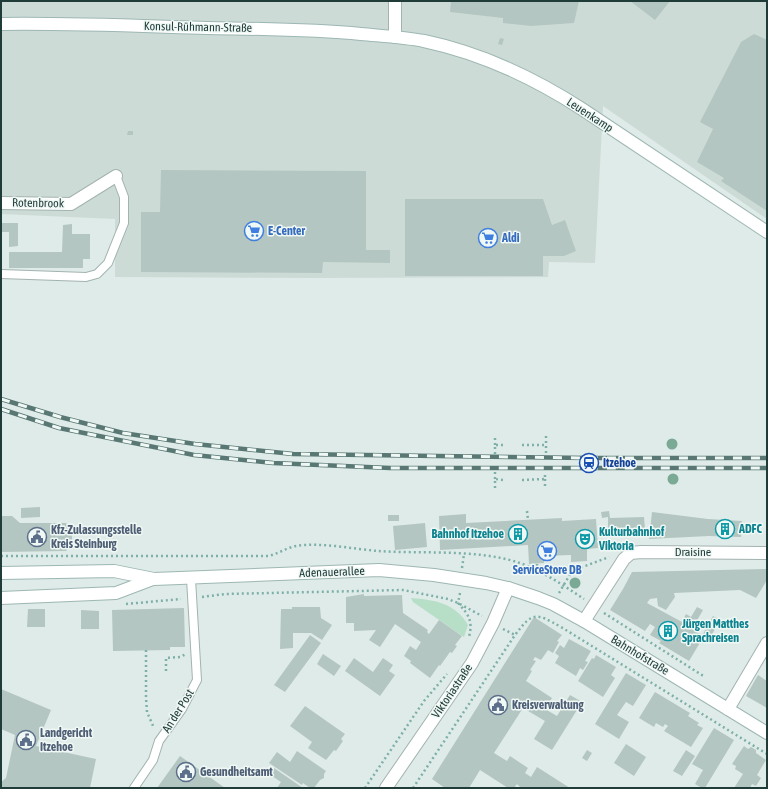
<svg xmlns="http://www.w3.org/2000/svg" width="768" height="789" font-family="'Asap Condensed',sans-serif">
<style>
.built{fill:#cddbd7}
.green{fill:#b7dec7}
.building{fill:#b4c6c1}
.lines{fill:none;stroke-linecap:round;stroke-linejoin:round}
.lane-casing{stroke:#a2b3b0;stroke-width:10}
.street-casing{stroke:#a2b3b0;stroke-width:14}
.secondary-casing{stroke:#9db7b2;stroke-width:14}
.path{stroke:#7eb0a8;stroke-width:2.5;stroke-dasharray:2 3;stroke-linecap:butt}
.lane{stroke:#fff;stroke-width:8}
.street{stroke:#fff;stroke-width:12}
.secondary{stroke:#fff;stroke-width:12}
.rail-casing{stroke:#597874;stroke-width:4.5}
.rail{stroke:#f0f8f5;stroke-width:3;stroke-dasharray:9;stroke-linecap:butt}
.tree{fill:#7aaa95}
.labels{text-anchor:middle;stroke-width:3;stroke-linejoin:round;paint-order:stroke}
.street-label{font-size:12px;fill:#1f3c39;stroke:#f0f8f5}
.shop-label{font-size:12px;font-weight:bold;fill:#366cbe;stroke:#f0f8f5;text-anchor:start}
.transit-label{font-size:12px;font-weight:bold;fill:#164399;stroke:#f0f8f5;text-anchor:start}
.culture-label{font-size:12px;font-weight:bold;fill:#0d838f;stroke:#f0f8f5;text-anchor:start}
.service-label{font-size:12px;font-weight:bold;fill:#4e5e75;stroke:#f0f8f5;text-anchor:start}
</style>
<rect width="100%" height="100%" fill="#dfebe8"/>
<path class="built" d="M1,1H767V219L603,106L595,263L549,262L548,277L318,278L115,277V219L1,214Z"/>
<path class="green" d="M411,598C435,600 455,603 468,625L464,637L413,602Z"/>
<path class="building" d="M451,1H579L574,23L531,26L503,23V18L450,12Z
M630,1H670L655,20Z
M754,34L767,40V211L721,181L724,178L697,162L713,129L700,122L741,42Z
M500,38L504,39L502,45L498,44Z
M128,131H133V135H127Z
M161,170L366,171V250H390V263L323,262L322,273L141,272V212H160Z
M405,199H543L552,225L565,220L576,251L564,256H543V276H405Z
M1,223H18V246L9,247V232H1Z
M72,224V234H90V259H83V268H9V252H62L63,225Z
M40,507V517L21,518V508Z
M609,511L610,518L644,517L645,529L618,530V532L608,533V517L602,518L601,512Z
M652,512L708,519L742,521L741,537L709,536L649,539Z
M466,514V523L562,518V521L596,519L598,548L587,549V561L571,562V555L544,556V563L529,564L528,545L440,550L439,516Z
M388,515H399V521H388Z
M1,516H12L20,523H66L72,530V544L66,551L1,552Z
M425,523L427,547L395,550L393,526Z
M767,569V580L756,598L740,590L674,593L675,597L666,610L658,606L657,598L650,599L647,603L682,622L686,614L691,617L697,607L703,610L692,629L704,636L689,661L659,643L661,641L650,635L655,627L650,624L645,631L610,610L623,589L632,572Z
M364,594V596L402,595L403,613L428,630L427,632L429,634L439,620L462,636L455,645L457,646L452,653L450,652L440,666L439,665L430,678L410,663L411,661L404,656L410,646L416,650L421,642L395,624L380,647L369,640L376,630L354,631V623H346V597Z
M292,607H320L321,618L332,625L322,640L311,633H293V648L280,649L281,609H292Z
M184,608L185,647H170V650L113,651L112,610Z
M28,609H45V627H27Z
M81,610L99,611V629H81Z
M713,616L720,620L710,638L703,634Z
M534,617L562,635L557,641L559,642L553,653L548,650L541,660L535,657L533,660L536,661L530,670L532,671L526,681L552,698L545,709L557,716L570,695L582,702L552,750L534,739L545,721L523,708L494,753L507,761L510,756L528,768L525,773L531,777L537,767L570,788H521L517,784L514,788H508L480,770L469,788H445L432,779Z
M310,635L321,643L285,692L274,685Z
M569,639L591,651L585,661L588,662L583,670L580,668L576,676L555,663L559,656L555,653L560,645L564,648Z
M323,654L341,666L334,676L317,664Z
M596,655L616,667L611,675L615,678L603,697L578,681L592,658L594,659Z
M354,658L373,672L383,658L393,665L389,671L395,675L380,696L345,671Z
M626,673L646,685L633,706L626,702L617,715L629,722L619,739L595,724Z
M758,675L767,681V708L746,696Z
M1,689L51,710L36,746L96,759L90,788H1V782L6,778L15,735L1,729Z
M655,692L690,713L688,716L699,723L697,725L703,728L691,747L664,731L668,726L665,724L663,727L656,723L654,727L639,718Z
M305,706L345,734L341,739L343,741L336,751L334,750L326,760L308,748L312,742L290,726Z
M714,728L734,740L705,788H702L695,784L703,770L692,764Z
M626,744L646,757L634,776L614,763Z
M744,746L748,749L751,747L756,750V753L766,760L757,775L761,778L756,786L752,784L750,788H734L743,774L735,769L736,766L732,764Z
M587,750L592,753L587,761L582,758Z
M686,750L695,756L682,776L673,771Z
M297,751L326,771L324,774V778L320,780L314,788H310L303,783L302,785L269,763L277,752L290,762Z
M180,756L225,788H157Z
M274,768L303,788H277L281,782L269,774Z"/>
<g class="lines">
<defs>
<path id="lane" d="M1,274L86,277L97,274L108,263L124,223V197L116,176
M134,788L153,760L159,741L182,709L197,680L191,579"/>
<path id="street" d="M395,37V1
M1,203L71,204L116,176
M584,621L624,559L631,553L641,552L767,553
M728,709L767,643
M386,788L472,663L493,623L508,588"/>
<path id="secondary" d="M1,24C69,23 138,26 207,28C258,29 310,29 361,34C382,36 403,37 424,41C481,53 534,78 582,109L767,232
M1,573L114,571L154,579L379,570L434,575L486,583L508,588L538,598L553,604L584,621L767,733
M1,598L116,593L153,579"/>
</defs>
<use href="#lane" class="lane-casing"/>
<use href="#street" class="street-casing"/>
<use href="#secondary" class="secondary-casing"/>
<path class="path" d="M546,436V445
M495,445V436
M522,445H546V454
M495,454V445H503
M495,479V472
M545,479V488
M522,480L545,479V472
M495,488V479L503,480
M527,511L528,520
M1,556H268C278,554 286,548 296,546C322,542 353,549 378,551C423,554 475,549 517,562C541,570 563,585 584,599
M537,564V571H572
M462,568L464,554
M460,593L458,603C469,615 473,621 469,637
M559,593L572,571L609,557
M202,597L225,594L403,590L448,599L458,603L482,616
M126,604L181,599
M604,613L705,677
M503,629L515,635
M146,650V698L147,712L154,728
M166,671V658L180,657L186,654
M365,788L424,701L447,674
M413,788L515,635C533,611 536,613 561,627L767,754"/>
<use href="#lane" class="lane"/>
<use href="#street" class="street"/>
<use href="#secondary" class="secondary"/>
<defs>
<path id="rail" d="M1,399L60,417L123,433L195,444L293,454L589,458H767
M1,409L59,428L194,455L273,463L390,468H767"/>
</defs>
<use href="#rail" class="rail-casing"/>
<use href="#rail" class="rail"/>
</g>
<g class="tree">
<circle cx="672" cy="444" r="5.5"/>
<circle cx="673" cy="479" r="5.5"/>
<circle cx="575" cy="583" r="5.5"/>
</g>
<defs>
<symbol id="supermarket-ring" viewBox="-11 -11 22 22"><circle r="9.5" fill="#f0f8f5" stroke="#3f7fe0" stroke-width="1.5"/><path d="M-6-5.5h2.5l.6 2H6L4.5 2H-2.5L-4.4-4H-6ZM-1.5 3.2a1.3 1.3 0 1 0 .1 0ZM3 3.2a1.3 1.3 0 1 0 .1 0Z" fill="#3f7fe0"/></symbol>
<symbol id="station-ring" viewBox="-11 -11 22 22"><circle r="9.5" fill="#f0f8f5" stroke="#1a4fb4" stroke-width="1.5"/><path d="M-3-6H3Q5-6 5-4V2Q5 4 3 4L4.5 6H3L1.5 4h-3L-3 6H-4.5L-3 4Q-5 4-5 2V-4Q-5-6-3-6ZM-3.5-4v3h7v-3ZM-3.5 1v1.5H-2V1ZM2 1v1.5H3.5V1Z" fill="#1a4fb4"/></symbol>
<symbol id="building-ring" viewBox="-11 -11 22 22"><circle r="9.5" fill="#f0f8f5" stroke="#0f9aa8" stroke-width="1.5"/><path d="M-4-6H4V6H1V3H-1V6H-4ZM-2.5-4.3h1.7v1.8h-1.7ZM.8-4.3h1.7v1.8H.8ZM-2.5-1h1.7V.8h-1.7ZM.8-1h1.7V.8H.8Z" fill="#0f9aa8"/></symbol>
<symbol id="civic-ring" viewBox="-11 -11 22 22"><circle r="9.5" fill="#f0f8f5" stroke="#5c6f8a" stroke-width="1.5"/><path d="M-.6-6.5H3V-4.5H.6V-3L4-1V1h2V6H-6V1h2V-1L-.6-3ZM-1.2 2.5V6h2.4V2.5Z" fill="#5c6f8a"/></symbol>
<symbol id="theatre-ring" viewBox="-11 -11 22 22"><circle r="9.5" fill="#f0f8f5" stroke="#0f9aa8" stroke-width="1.5"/><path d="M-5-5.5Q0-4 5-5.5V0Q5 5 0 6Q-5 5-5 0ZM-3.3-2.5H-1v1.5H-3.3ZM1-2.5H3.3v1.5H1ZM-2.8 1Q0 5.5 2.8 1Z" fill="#0f9aa8"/></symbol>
</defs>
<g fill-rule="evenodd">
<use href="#supermarket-ring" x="243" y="220" width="22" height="22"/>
<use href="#supermarket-ring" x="477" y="227" width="22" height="22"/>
<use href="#station-ring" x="578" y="452" width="22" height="22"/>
<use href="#building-ring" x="714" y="518" width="22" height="22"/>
<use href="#building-ring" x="507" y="523" width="22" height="22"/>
<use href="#civic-ring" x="26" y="526" width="22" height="22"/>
<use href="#theatre-ring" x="574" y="528" width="22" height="22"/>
<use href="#supermarket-ring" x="536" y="540" width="22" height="22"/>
<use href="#building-ring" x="657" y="620" width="22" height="22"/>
<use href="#civic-ring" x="487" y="694" width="22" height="22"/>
<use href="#civic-ring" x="15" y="729" width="22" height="22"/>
<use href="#civic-ring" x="175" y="761" width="22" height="22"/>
</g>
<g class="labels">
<g class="street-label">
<text transform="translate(198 27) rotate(1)" y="4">Konsul-Rühmann-Straße</text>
<text transform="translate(590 115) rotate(33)" y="4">Leuenkamp</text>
<text transform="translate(38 203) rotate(1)" y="4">Rotenbrook</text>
<text x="693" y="556">Draisine</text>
<text transform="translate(332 572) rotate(-2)" y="4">Adenauerallee</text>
<text transform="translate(640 655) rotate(31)" y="4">Bahnhofstraße</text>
<text transform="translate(452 691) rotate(-56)" y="4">Viktoriastraße</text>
<text transform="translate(178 711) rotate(-58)" y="4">An der Post</text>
</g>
<g class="shop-label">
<text x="268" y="235">E-Center</text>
<text x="502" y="242">Aldi</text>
<text x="547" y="574" text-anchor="middle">ServiceStore DB</text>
</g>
<g class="transit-label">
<text x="603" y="467">Itzehoe</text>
</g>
<g class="culture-label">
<text x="739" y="533">ADFC</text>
<text x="599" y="536">Kulturbahnhof<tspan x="599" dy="14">Viktoria</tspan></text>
<text x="504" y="538" text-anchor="end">Bahnhof Itzehoe</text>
<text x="682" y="628">Jürgen Matthes<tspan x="682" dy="14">Sprachreisen</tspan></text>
</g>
<g class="service-label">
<text x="51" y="534">Kfz-Zulassungsstelle<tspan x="51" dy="14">Kreis Steinburg</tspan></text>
<text x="512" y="709">Kreisverwaltung</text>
<text x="40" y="737">Landgericht<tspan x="40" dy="14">Itzehoe</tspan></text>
<text x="200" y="776">Gesundheitsamt</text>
</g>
</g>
<rect width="768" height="789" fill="none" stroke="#1f3c39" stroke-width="4"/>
</svg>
